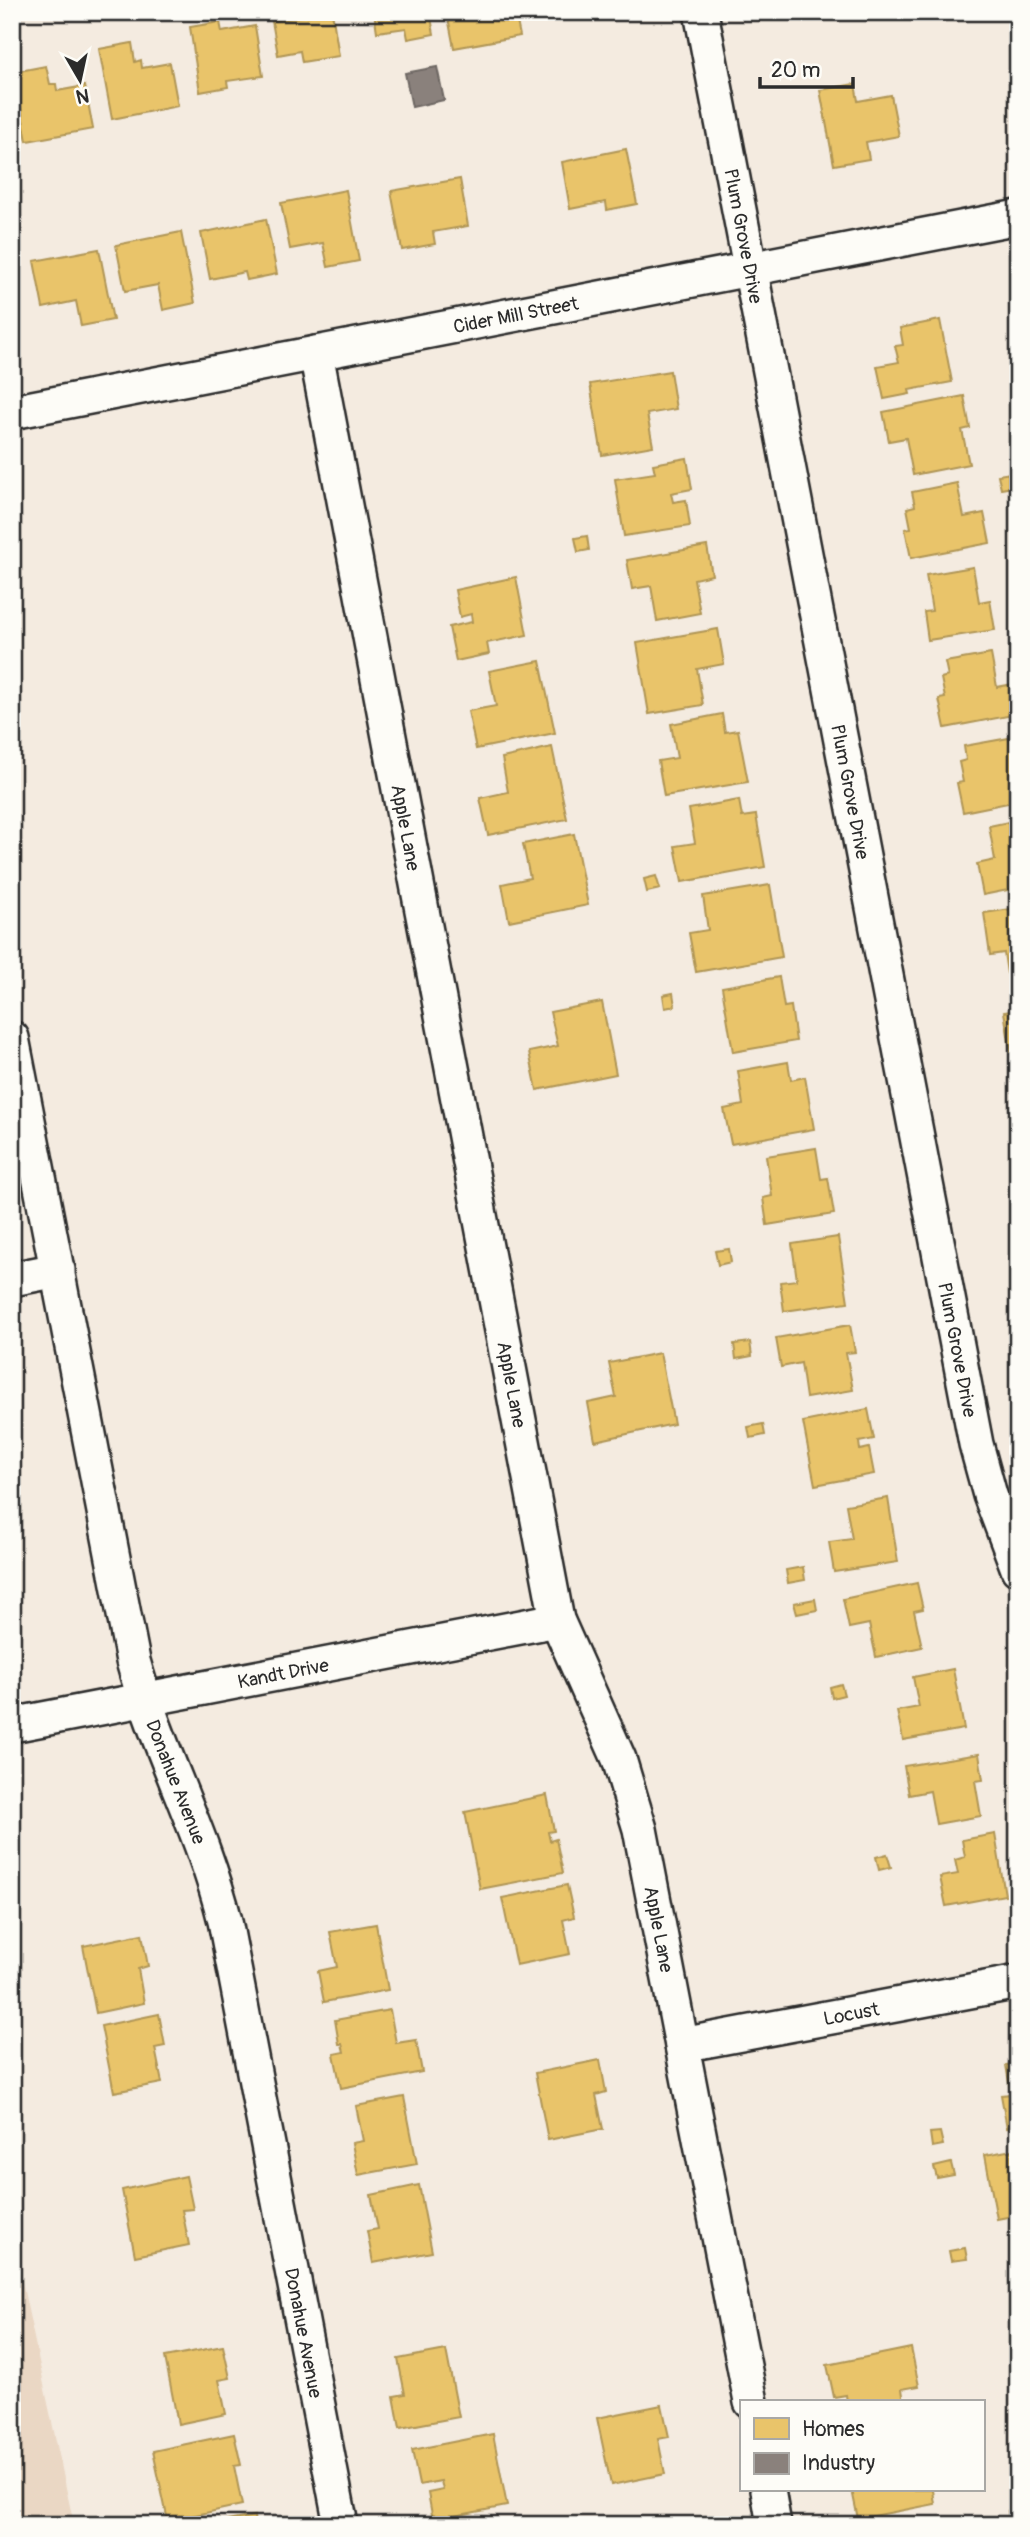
<svg xmlns="http://www.w3.org/2000/svg" width="1030" height="2537" font-family="Pangolin,sans-serif">
<style>
.built{fill:#ead7c4}
.homes{fill:#e9c46a;stroke:#b09657;stroke-width:2}
.industry{fill:#8a817c;stroke:#6e6764;stroke-width:2}
.lines{fill:none;stroke-linecap:round;stroke-linejoin:round}
.street-casing{stroke:#2b2b2b;stroke-width:38}
.street{stroke:#fdfcf7;stroke-width:33}
.labels{text-anchor:middle;stroke-width:7;stroke-linejoin:round;paint-order:stroke}
.street-label{font-size:19px;fill:#2b2b2b;stroke:#fdfcf7}
</style>
<rect width="100%" height="100%" fill="#f4ebe0"/>
<filter id="ink" filterUnits="userSpaceOnUse"><feTurbulence type="fractalNoise" baseFrequency=".0143" numOctaves="2"/><feDisplacementMap in="SourceGraphic" scale="14" xChannelSelector="R" yChannelSelector="G"/><feConvolveMatrix kernelMatrix="1 2 1 2 8 2 1 2 1" color-interpolation-filters="sRGB"/></filter>
<g filter="url(#ink)">
<path class="built" d="M12,2235L74,2525H12Z"/>
<path class="homes" d="M332,12L339,56L302,62L300,51L278,55L272,21Z
M374,12H430L434,34L408,39L406,28L377,32Z
M447,12H515L520,36L454,48Z
M220,22L222,32L255,26L263,76L227,81L228,87L200,92L190,27Z
M132,43L135,62L141,60L142,68L170,63L178,106L112,119L99,49Z
M46,66L50,84H56L57,91L85,86L93,129L27,141L14,72Z
M855,84L858,101L891,95L899,136L866,142L869,159L834,165L820,90Z
M626,149L637,204L607,210L606,202L570,209L562,162Z
M460,179L468,226L433,232L435,244L402,250L391,191Z
M346,190L359,261L328,267L323,243L290,249L281,203Z
M266,219L277,274L247,280L245,272L210,279L201,233Z
M181,232L195,303L163,310L158,285L125,291L116,245Z
M99,249L113,320L81,326L76,301L43,308L34,261Z
M940,320L952,382L909,390L910,394L884,399L877,366L899,362L895,346L903,345L900,328Z
M670,371L676,409L647,414L653,446L602,455L590,384Z
M964,396L970,428L962,430L969,464L913,475L906,438L889,441L883,412Z
M687,458L692,489L671,493L673,502L686,500L690,526L624,536L615,479L655,473L653,464Z
M1017,472L1018,486L1001,489L998,475Z
M957,483L964,517L984,513L990,543L911,558L905,529L911,528L907,508L915,506L912,492Z
M587,536L589,550L578,552L575,538Z
M707,546L712,575L694,579L700,613L657,621L651,586L632,589L627,560Z
M973,567L979,602L990,600L995,630L928,640L924,612L932,611L926,575Z
M516,577L527,635L487,643L489,654L456,661L449,627L472,622L471,614L460,617L455,590Z
M718,629L724,664L697,669L703,705L649,714L637,643Z
M991,654L997,687L1018,683V714L945,728L939,699L945,698L941,678L948,676L945,662Z
M540,661L555,733L476,749L468,711L496,706L489,671Z
M722,714L725,732L738,730L748,782L664,796L658,761L677,758L671,724Z
M1009,738L1018,771V801L963,812L957,783L963,782L959,762L966,760L964,746Z
M552,747L567,819L488,835L480,798L508,792L502,758Z
M739,800L742,817L756,815L765,867L682,882L675,846L695,843L689,809Z
M1018,820V888L983,895L977,864L995,860L989,826Z
M574,834L588,905L509,921L502,884L530,878L523,844Z
M656,876L660,889L647,892L644,879Z
M770,885L782,957L696,972L689,933L708,930L703,896Z
M1018,908V971L1007,973L1004,953L990,955L984,913Z
M779,977L784,1007L791,1006L796,1041L733,1052L722,987Z
M673,993L675,1006L665,1008L663,995Z
M1018,998V1057L1012,1058L1004,1012L1011,1011L1009,999Z
M602,1002L616,1074L537,1090L529,1052L558,1046L550,1012Z
M788,1062L791,1080L805,1077L814,1129L731,1144L724,1109L743,1105L738,1071Z
M816,1148L821,1179L828,1178L834,1214L767,1225L763,1198L772,1196L766,1156Z
M838,1237L848,1302L784,1311L780,1282L797,1280L792,1244Z
M729,1249L731,1262L718,1265L715,1251Z
M850,1325L855,1352L846,1353L853,1390L806,1398L801,1363L781,1367L776,1338Z
M750,1342L752,1356L736,1359L734,1344Z
M660,1353L674,1424L595,1441L588,1403L616,1397L609,1363Z
M868,1409L874,1439L859,1442L860,1450L869,1448L874,1474L815,1485L803,1422Z
M763,1424L765,1435L750,1438L748,1427Z
M888,1498L898,1562L834,1572L829,1542L852,1539L846,1505Z
M803,1567L805,1580L788,1583L786,1570Z
M917,1583L923,1609L914,1611L922,1647L876,1657L869,1624L849,1628L843,1599Z
M815,1599L817,1610L797,1614L794,1603Z
M953,1669L964,1729L903,1740L897,1711L919,1707L913,1677Z
M841,1684L844,1695L832,1698L830,1687Z
M979,1754L983,1780L975,1781L981,1816L936,1824L930,1791L909,1795L904,1766Z
M547,1795L554,1831L548,1832L550,1841L556,1839L563,1873L480,1889L465,1812Z
M995,1834L1005,1895L946,1906L940,1877L958,1874L955,1860L965,1857L962,1840Z
M887,1854L891,1867L879,1870L876,1857Z
M567,1885L574,1917L563,1920L570,1954L516,1965L502,1898Z
M376,1924L388,1990L324,2002L318,1971L337,1967L330,1932Z
M142,1934L148,1966L138,1969L144,2003L96,2013L83,1946Z
M390,2010L396,2043L416,2040L422,2072L341,2088L334,2054L344,2052L342,2044H339L335,2020Z
M159,2014L165,2046L155,2048L162,2083L114,2092L101,2026Z
M600,2060L606,2092L596,2095L603,2129L548,2140L535,2073Z
M1018,2063V2126L1007,2128L1001,2095L1011,2094L1006,2065Z
M404,2097L417,2164L358,2175L352,2143L363,2141L356,2106Z
M940,2132L943,2145L932,2147L930,2133Z
M1018,2149V2215L997,2219L985,2155Z
M951,2163L954,2175L937,2178L934,2167Z
M186,2176L193,2209L182,2210L189,2245L135,2256L122,2190Z
M419,2185L432,2252L373,2263L367,2231L378,2229L371,2195Z
M965,2248L967,2259L951,2261L949,2251Z
M223,2346L230,2378L219,2380L226,2414L178,2424L165,2357Z
M911,2348L919,2386L902,2389L904,2402H847L846,2395L834,2397L827,2365Z
M446,2350L459,2417L400,2428L394,2396L405,2394L398,2359Z
M662,2405L669,2437L658,2439L665,2474L611,2485L597,2418Z
M234,2434L241,2465L234,2466L242,2505L168,2521L153,2451Z
M493,2434L507,2506L433,2520L428,2493L443,2490L441,2481L419,2485L412,2450Z
M852,2490H933L935,2504L858,2519Z
M1017,2510L1018,2525H1010L1008,2511Z
M254,2516L255,2525H206Z"/>
<path class="industry" d="M437,67L444,100L412,107L405,73Z"/>
<g class="lines">
<defs>
<g id="street">
<path id="s1" d="M701,12L976,1444L990,1495L1018,1569"/>
<path id="s2" d="M316,353L557,1620L619,1759L640,1829L751,2402"/>
<path id="s3" d="M12,412L1018,217"/>
<path id="s4" d="M12,1038L133,1661C158,1751 203,1831 225,1921L341,2525"/>
<path d="M12,1279L58,1270"/>
<path id="s5" d="M12,1725L557,1620"/>
<path id="s6" d="M682,2045L1018,1982"/>
<path d="M768,2490L774,2525"/>
</g>
</defs>
<use href="#street" class="street-casing"/>
<use href="#street" class="street"/>
</g>
</g>
<g class="labels">
<g class="street-label">
<text dy="7" stroke="none"><textPath href="#s1" startOffset="228">Plum Grove Drive</textPath></text>
<text dy="7" stroke="none"><textPath href="#s3" startOffset="513">Cider Mill Street</textPath></text>
<text dy="7" stroke="none"><textPath href="#s1" startOffset="794">Plum Grove Drive</textPath></text>
<text dy="7" stroke="none"><textPath href="#s2" startOffset="483">Apple Lane</textPath></text>
<text dy="7" stroke="none"><textPath href="#s1" startOffset="1362">Plum Grove Drive</textPath></text>
<text dy="7" stroke="none"><textPath href="#s2" startOffset="1050">Apple Lane</textPath></text>
<text dy="7" stroke="none"><textPath href="#s5" startOffset="276">Kandt Drive</textPath></text>
<text dy="7" stroke="none"><textPath href="#s4" startOffset="763">Donahue Avenue</textPath></text>
<text dy="7" stroke="none"><textPath href="#s2" startOffset="1617">Apple Lane</textPath></text>
<text dy="7" stroke="none"><textPath href="#s6" startOffset="172">Locust</textPath></text>
<text dy="7" stroke="none"><textPath href="#s4" startOffset="1330">Donahue Avenue</textPath></text>
</g>
</g>
<rect width="1030" height="2537" fill="none" stroke="#fdfcf7" stroke-width="42"/>
<rect x="21" y="21" width="988" height="2495" fill="none" stroke="#2b2b2b" stroke-width="2.5" filter="url(#ink)"/>
<rect x="740" y="2400" width="245" height="91" fill="#fdfcf7" stroke="#a9a8a5" stroke-width="2"/>
<rect x="754" y="2418" width="35" height="21" fill="#e9c46a" stroke="#a9a8a5" stroke-width="2"/>
<text x="802" y="2436" font-size="21" fill="#2b2b2b">Homes</text>
<rect x="754" y="2453" width="35" height="21" fill="#8a817c" stroke="#a9a8a5" stroke-width="2"/>
<text x="802" y="2470" font-size="21" fill="#2b2b2b">Industry</text>
<g transform="translate(80 80) rotate(171)" stroke="#fdfcf7" stroke-width="5" paint-order="stroke">
<path d="M0-5L12 26L0 18L-12 26Z" fill="#2b2b2b"/>
<text y="-10" font-size="19" font-weight="bold" text-anchor="middle" fill="#2b2b2b">N</text>
</g>
<path d="M760 77v10h93v-10" fill="none" stroke="#2b2b2b" stroke-width="3.5"/>
<text x="771" y="77" font-size="21" fill="#2b2b2b" stroke="#fdfcf7" stroke-width="5" paint-order="stroke">20 m</text>
</svg>
